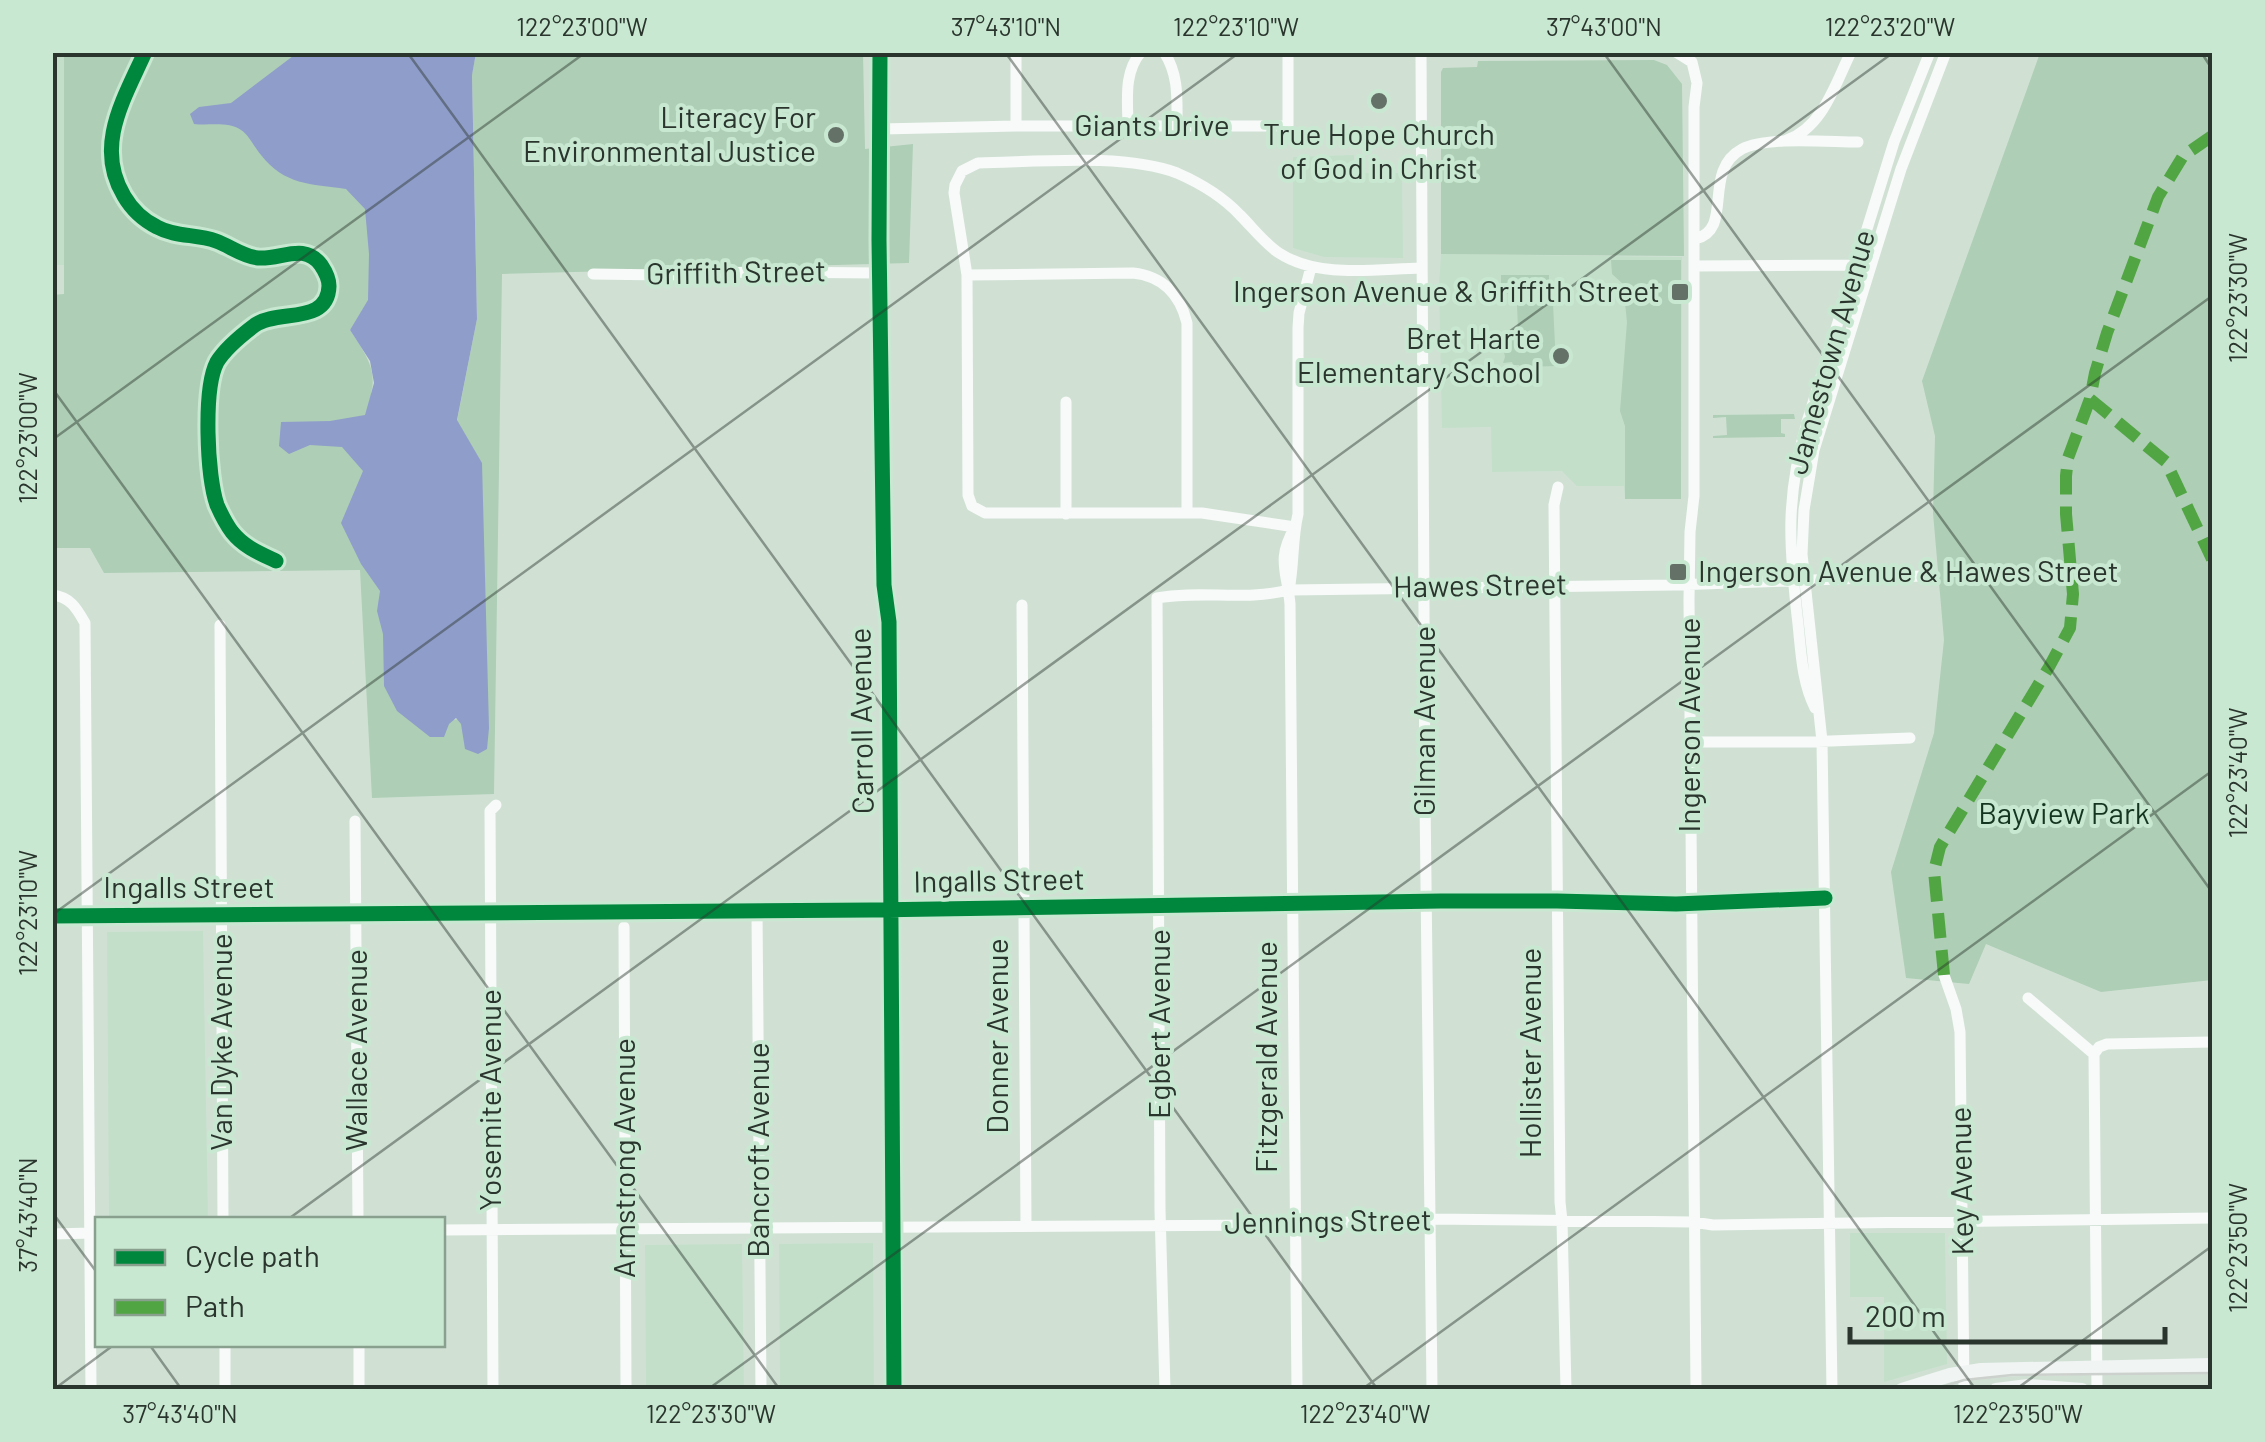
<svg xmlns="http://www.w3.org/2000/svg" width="2265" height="1442" font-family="Barlow,sans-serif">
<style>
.built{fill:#c3dfca}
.green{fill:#aeceb6}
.water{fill:#8f9dca}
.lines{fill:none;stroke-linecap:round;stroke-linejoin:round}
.minor{stroke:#f8faf9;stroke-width:11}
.major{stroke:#f0f4f3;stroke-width:14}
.tram{stroke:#cdd1cd;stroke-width:2.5}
.quiet{stroke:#51a543;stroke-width:12;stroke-dasharray:25 12;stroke-linecap:butt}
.cycleway-casing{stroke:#c9e8d1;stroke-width:21}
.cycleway{stroke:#00873e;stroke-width:15}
.ticks{fill:none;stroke:#2a352d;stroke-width:2.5;stroke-opacity:0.45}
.poi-dot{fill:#647167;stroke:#c9e8d1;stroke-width:4}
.labels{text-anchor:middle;stroke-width:8;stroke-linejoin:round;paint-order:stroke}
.poi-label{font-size:30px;fill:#2a352d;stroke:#c9e8d1;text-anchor:end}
.street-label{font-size:30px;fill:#2a352d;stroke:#c9e8d1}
.park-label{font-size:30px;fill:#143520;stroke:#c9e8d1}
.neatline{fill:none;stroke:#2a352d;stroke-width:4}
.ticks-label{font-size:25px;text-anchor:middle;fill:#2a352d}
</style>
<rect width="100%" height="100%" fill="#d0e1d4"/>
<path class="built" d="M52,53H64V265H53Z
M1354,155V173H1402L1403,258L1324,257L1293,248V157Z
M1441,254L1682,257L1681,499H1625L1624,486H1577L1562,471L1492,472L1491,427L1442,428L1439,285Z
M203,931L208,1218L109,1219L107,932Z
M1850,1233H1945L1947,1364L1884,1382V1297H1850Z
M873,1243L874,1389H780L779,1244Z
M742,1244L744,1389L646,1388L645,1245Z"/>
<path class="green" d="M64,53H375L377,299L350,330C363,350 378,369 371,393L444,721L481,716L482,464L457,421L477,319L472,74L476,53H863L865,149L913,144L909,263L502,274L494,794L372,798L360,570L104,573L90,548H53L52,295L64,294Z
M2040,53H2212V980L2101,992L1986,944L1969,984L1906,978L1891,872L1934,733L1944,640L1933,513L1935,436L1922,381Z
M1654,60L1667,65L1682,84L1684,256L1441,254V72L1443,68L1477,67L1478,61Z
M1611,260H1681V499H1625V426L1620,411L1627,322L1623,284L1612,274Z
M1501,275H1549V294H1501Z
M1553,303L1556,366L1520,367L1519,365H1513L1512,362L1503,363L1505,357L1500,333L1518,329L1517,304Z
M1794,414L1795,419H1781V433L1785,434V437L1713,438V436L1727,435L1726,417L1713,418V415Z"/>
<path class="water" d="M297,53H476L472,75L477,319L457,420L482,463L489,728L487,749L478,754L465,749L461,724L456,718L449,724L444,737H430L397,711L384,686L383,634L377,611L380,591L361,564L341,523L363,471L342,447L310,445L289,454L279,446L281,422L330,421L365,415L374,383L370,361L350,330L368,300L369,254L365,209L346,189C311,184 284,185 261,155C254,147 249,135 241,130C228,121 209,126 194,124L190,114L199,107L231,103Z"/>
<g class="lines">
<path class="minor" d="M880,52L879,240L884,585L889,622L894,1390
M1016,52V126
M1164,52C1179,75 1177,99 1177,125
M1421,52L1425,799L1432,1390
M1676,52L1692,62L1697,83L1694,107V496L1690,532L1689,600L1696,1390
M1128,127C1128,102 1123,73 1141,52
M881,129L1016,126H1288V52
M1787,140C1823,127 1835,84 1851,52
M1695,239C1735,230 1701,171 1742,149C1766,136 1829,142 1858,142
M1694,266L1859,265
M593,274L665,275L751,272L879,273
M967,275L1133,273C1162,276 1180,294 1187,323V513
M1066,402V514
M1558,487L1554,505L1560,1202L1562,1221L1566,1390
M1295,527L1202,513H985L972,506L968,495L967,275L954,193L955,185L962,171L978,163C1036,162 1124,153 1177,173C1200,183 1223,197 1240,215C1253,228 1264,243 1279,253C1319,279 1375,269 1421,268
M1295,527C1276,560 1287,570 1290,604L1297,1390
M1289,590C1294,565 1292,539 1298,514V328L1299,313L1311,267
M52,595C71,597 77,609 85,623L91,1390
M1022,605L1026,1226
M220,625L223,1220
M1815,708C1802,682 1801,653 1798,624C1789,546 1785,499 1807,422L1894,142L1930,52
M1690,742H1804L1910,738
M355,821L358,1220
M757,911L761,1390
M52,916L872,910L1441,901H1557L1676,904L1825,898
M624,927L626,1390
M1944,975L1956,1009L1960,1032L1964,1390
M2028,998L2094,1054
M442,1230L1275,1225L1429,1219L1693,1222L1713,1225L2212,1218
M52,1234L93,1233
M225,1344V1390
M359,1344V1390
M493,1390L490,811L496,805
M1165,1390L1160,1210L1157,598C1200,590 1246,601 1289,590L1674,585L1922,576
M1832,1390L1822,741L1802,554L1804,510L1814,450L1901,169L1946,52
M2097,1390L2094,1054L2099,1047L2107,1044L2212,1042"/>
<path class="major" d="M1902,1390L1950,1375L1981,1370L2212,1365
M1996,1390L2028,1386L2082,1390"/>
<path class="tram" d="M1933,1390L1964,1380L2012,1375L2212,1373"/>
<path class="quiet" d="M2212,136L2183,156L2158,197L2107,333L2095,373L2090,399L2166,462L2212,559
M1944,975L1934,871L1940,847L2049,667L2070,628L2073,594L2066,514V476L2068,458L2090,399"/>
<defs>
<path id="cycleway" d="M145,52C124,99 94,146 124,196C131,208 143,220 157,227C175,237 196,234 216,241C230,246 242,256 258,258C281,260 304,242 321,265C325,271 329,278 329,286C328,325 278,309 255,325C243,334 225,349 217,362C203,389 207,476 217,505C221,514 226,524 232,532C244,547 259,553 276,561
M880,52L879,240L884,585L889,622L894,1390
M52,916L872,910L1441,901H1557L1676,904L1825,898"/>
</defs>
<use href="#cycleway" class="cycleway-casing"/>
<use href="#cycleway" class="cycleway"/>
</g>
<path class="ticks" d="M407,52L1378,1390M1005,52L1976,1390M1603,52L2212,892M2201,52L2212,69M52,388L780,1390M52,440L586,52M52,915L1240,52M52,1212L98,1274M287,1220L1894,52M149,1344L182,1390M53,1390L115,1344M707,1390L2212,296M1361,1390L2212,771M2015,1390L2212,1246"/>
<g class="poi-dot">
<circle cx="1379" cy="101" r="10"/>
<circle cx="836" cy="135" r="10"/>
<rect x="1670" y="282" width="20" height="20" rx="5"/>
<circle cx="1561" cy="356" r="10"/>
<rect x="1668" y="562" width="20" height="20" rx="5"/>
</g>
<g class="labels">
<g class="poi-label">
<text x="816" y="128">Literacy For<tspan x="816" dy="34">Environmental Justice</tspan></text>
<text x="1379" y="145" text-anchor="middle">True Hope Church<tspan x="1379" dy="34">of God in Christ</tspan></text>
<text x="1660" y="302">Ingerson Avenue &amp; Griffith Street</text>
<text x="1541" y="349">Bret Harte<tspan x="1541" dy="34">Elementary School</tspan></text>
<text x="1698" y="582" text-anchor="start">Ingerson Avenue &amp; Hawes Street</text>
</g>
<g class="street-label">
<text x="1152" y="136">Giants Drive</text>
<text transform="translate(736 273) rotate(-1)" y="10">Griffith Street</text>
<text transform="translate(1831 352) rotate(-74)" y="10">Jamestown Avenue</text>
<text transform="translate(1480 586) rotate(-1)" y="10">Hawes Street</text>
<text transform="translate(862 721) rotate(-91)" y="10">Carroll Avenue</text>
<text transform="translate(1425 721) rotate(-90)" y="10">Gilman Avenue</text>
<text transform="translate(1690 725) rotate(-90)" y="10">Ingerson Avenue</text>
<text transform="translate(999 881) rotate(-1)" y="10">Ingalls Street</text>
<text x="189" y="898">Ingalls Street</text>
<text transform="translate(1160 1024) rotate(-90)" y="10">Egbert Avenue</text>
<text transform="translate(998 1036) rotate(-90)" y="10">Donner Avenue</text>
<text transform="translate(222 1042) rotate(-90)" y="10">Van Dyke Avenue</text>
<text transform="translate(357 1050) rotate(-90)" y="10">Wallace Avenue</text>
<text transform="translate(1531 1053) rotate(-90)" y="10">Hollister Avenue</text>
<text transform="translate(1267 1057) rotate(-90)" y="10">Fitzgerald Avenue</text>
<text transform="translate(491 1100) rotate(-90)" y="10">Yosemite Avenue</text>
<text transform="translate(759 1150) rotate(-90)" y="10">Bancroft Avenue</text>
<text transform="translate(625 1158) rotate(-90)" y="10">Armstrong Avenue</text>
<text transform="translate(1962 1181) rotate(-91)" y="10">Key Avenue</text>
<text transform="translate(1328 1222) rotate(-1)" y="10">Jennings Street</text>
</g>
<g class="park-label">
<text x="2064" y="824">Bayview Park</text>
</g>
</g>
<rect width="2265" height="1442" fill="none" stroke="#c9e8d1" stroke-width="110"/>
<rect x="95" y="1217" width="350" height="130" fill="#c9e8d1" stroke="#89a08f" stroke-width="2.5"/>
<rect x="115" y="1250" width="50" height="15" fill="#00873e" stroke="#89a08f" stroke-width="2.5"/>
<text x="185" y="1267" font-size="30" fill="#2a352d">Cycle path</text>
<rect x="115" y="1300" width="50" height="15" fill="#51a543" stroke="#89a08f" stroke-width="2.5"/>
<text x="185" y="1317" font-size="30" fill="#2a352d">Path</text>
<path d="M1850 1327v15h315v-15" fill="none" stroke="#2a352d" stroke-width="5"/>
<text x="1865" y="1327" font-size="30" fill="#2a352d" stroke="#c9e8d1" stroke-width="8" paint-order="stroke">200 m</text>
<rect x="55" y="55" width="2155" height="1332" class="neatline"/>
<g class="ticks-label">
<text x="582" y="36">122°23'00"W</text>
<text x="1006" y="36">37°43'10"N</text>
<text x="1236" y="36">122°23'10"W</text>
<text x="1604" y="36">37°43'00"N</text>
<text x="1890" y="36">122°23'20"W</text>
<text transform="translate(2238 298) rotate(-90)" y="9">122°23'30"W</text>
<text transform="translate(28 438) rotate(-90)" y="9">122°23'00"W</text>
<text transform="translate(2238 773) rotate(-90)" y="9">122°23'40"W</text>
<text transform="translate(28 913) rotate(-90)" y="9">122°23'10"W</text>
<text transform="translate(28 1215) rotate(-90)" y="9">37°43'40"N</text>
<text transform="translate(2238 1248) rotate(-90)" y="9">122°23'50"W</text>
<text x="180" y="1423">37°43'40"N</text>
<text x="711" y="1423">122°23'30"W</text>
<text x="1365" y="1423">122°23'40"W</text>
<text x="2018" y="1423">122°23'50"W</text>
</g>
</svg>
